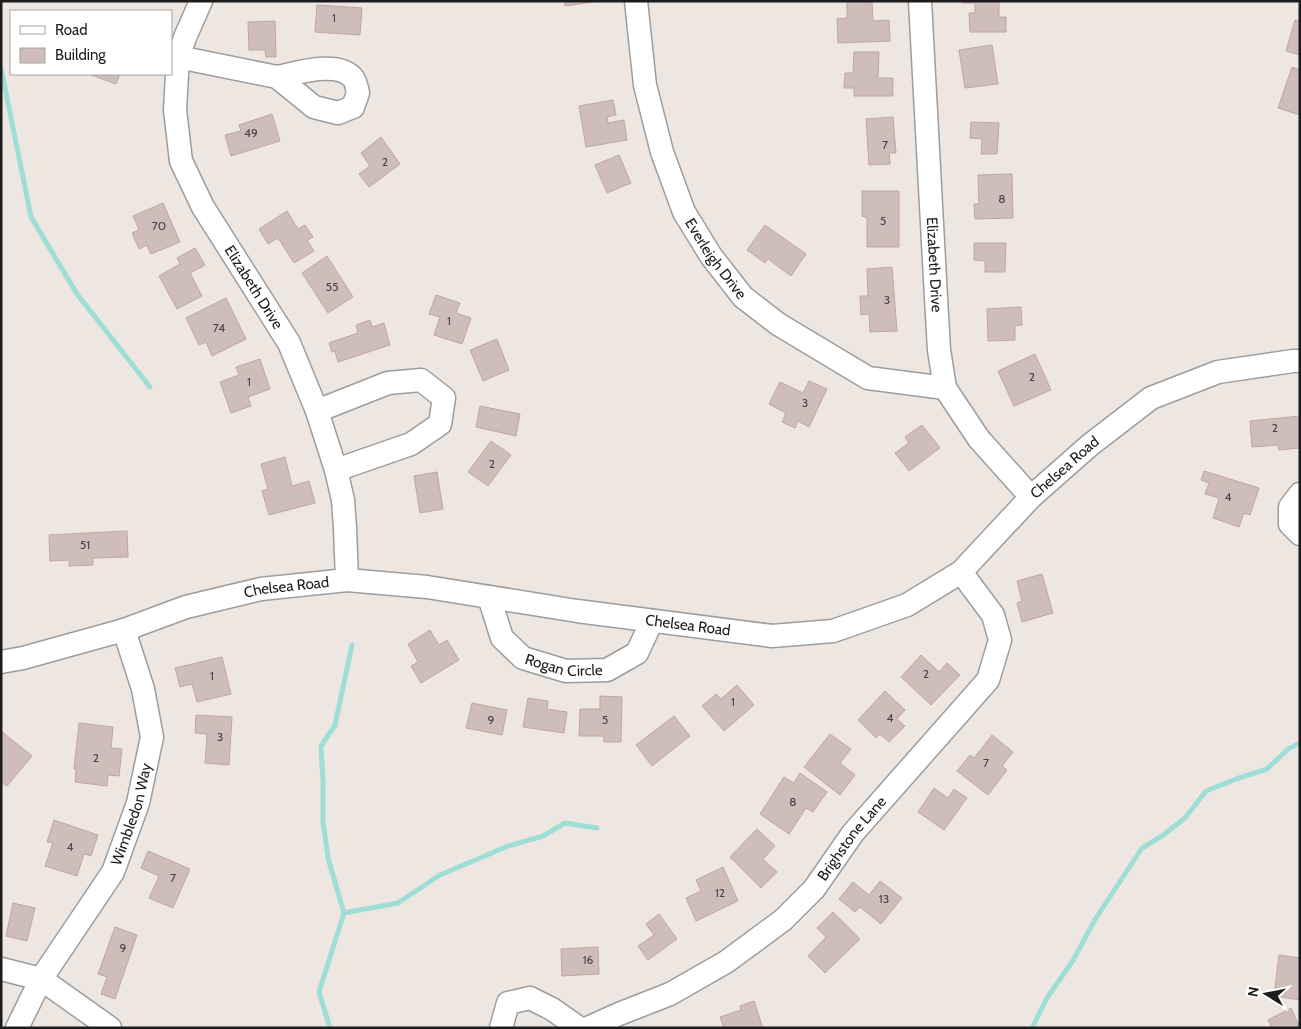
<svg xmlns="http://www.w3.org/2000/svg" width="1301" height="1029" font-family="Cabin,sans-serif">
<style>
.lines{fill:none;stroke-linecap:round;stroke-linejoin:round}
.stream{stroke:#9fded7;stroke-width:5}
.building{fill:#cebdbb;stroke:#c0a6a3}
.minor-casing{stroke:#9d9d9d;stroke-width:25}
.minor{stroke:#fff;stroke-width:22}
.labels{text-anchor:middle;stroke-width:4;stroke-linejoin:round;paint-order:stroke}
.number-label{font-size:12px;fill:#484444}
.street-label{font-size:15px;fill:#1c1c1c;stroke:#fff}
</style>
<rect width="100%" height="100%" fill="#eee6e1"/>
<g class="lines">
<path class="stream" d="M1,68L31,217L77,294L150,387
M344,913L398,903L440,875L508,846L543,836L565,823L597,828
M330,1028L319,992L344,913L328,858L323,822V782L321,746L335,725L352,645
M1032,1028L1047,998L1072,962L1096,918L1142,848L1162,836L1185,818L1206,791L1239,778L1267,769L1288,749L1300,743"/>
</g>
<path class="building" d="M565,1H599L565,6Z
M847,1H872L873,21L889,20L890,41L838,43L837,19L847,18Z
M963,1H1005L999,2V17H1006V32H970L969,13H975V3H963Z
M317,5L362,8L360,35L315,32Z
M1295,20L1300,21V55L1286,51Z
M275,21L276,57H266L265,50H249L248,22Z
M992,45L998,84L965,88L959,50Z
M854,52H879L878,78H893V96H854V88H844L845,73H853Z
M1292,67L1300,70V115L1278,108Z
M92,74H120L116,84L91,75Z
M613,100L616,115L607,117L608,123L624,120L627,140L586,147L579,106Z
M272,114L280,141L231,156L225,135L241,131L239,125Z
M893,117L896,153H889L890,164L869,165L866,119Z
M971,122L999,123L997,154H981L982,139L970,138Z
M381,137L400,164L369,187L359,174L370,166L361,153Z
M619,155L631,183L607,193L595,165Z
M1012,174L1013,218L975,219L974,204H979L978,175Z
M862,191H899V247H867V218L862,216Z
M163,203L180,242L151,254L147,245L139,249L132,233L139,230L133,216Z
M287,211L298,229L305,225L313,237L307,240L314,251L294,263L278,238L268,244L259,229Z
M765,225L806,254L791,276L768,259L765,263L747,250Z
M974,243H1006L1005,272H985V261L974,260Z
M195,248L205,265L190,273L202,296L177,309L159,276L180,264L177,258Z
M327,256L353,297L328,313L302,273Z
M892,267L897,331L870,332L869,314L861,315L860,296H868L867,269Z
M436,295L460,303L456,313L471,318L462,344L434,335L440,317L429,314Z
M226,298L246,339L212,356L206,342L199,345L186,318Z
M1021,307L1022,325L1015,326V340L988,341L987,309Z
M370,320L372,327L384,323L390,345L338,362L335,351L332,352L329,343L358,333L356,325Z
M497,339L509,370L483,381L470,350Z
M1035,354L1051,390L1014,406L998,371Z
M260,359L270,389L248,397L251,406L231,413L220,382L239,375L236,367Z
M809,381L827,389L809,427L798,421L795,428L782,422L786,413L769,404L780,382L803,393Z
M480,406L520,414L516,436L476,427Z
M1300,416V448L1279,450L1278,445L1252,447L1250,421Z
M922,425L940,448L909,471L895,453L909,443L905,437Z
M491,441L511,455L488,486L468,472Z
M285,457L292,486L309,481L315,503L269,515L262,491L268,489L261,464Z
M1204,471L1259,488L1250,515L1244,513L1239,527L1213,518L1219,498L1205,494L1209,483L1201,480Z
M437,472L443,509L420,513L414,476Z
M127,531L128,557L93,558V565L69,566V560L50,561L49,535Z
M1042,574L1053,613L1022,622L1017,603L1022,601L1017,581Z
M430,630L439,645L447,640L459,660L421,683L411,666L418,662L408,644Z
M921,655L939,672L947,663L960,675L931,705L901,677Z
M222,657L231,694L197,702L192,684L180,687L175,668Z
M737,685L754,705L724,731L702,706L716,694L721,699Z
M885,691L905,710L897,719L905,726L889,742L880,734L876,738L858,720Z
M600,696L622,697L621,742H604V736H579L580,709H600Z
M528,698L548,701L547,709L567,712L564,733L523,727Z
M472,703L507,710L502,735L466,728Z
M196,715L232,717L229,765L205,763L207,734L195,733Z
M674,716L690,736L652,766L636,745Z
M79,723L113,727L111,748L122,749L119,776L108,775L107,786L75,782L76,769H74Z
M1,731L32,756L7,786L1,782Z
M830,734L851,749L840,763L855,775L840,795L804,767Z
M992,735L1013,752L1002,766L1007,770L988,795L957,771L970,755L974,758Z
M800,773L827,792L813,812L806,808L789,834L760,814L784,777L794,783Z
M934,788L948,798L954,789L967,798L944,830L918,812Z
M54,820L98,835L91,856L84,854L77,876L45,866L53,843L47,842Z
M757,829L775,846L763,859L777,872L761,888L730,857Z
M148,851L190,869L173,908L149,898L159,876L141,868Z
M723,867L738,901L696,921L686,898L701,891L696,880Z
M880,881L902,898L881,924L860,907L855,912L839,899L853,882L869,895Z
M13,903L35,908L27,941L6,936Z
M833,912L860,939L825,973L808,956L826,937L817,928Z
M659,914L677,939L648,960L638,946L654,935L646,924Z
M115,927L137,935L115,999L101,994L107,977L98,974Z
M598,947L599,974L562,976L561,949Z
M1279,955L1300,958V1000L1274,996Z
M754,1001L763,1028H724L720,1017L741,1010L740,1006Z
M1291,1008L1300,1028H1272L1268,1020Z"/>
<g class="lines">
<defs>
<g id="minor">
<path id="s1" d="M201,1L186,35L178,57L175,110L181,161L203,207L289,343L317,411L336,470L343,500L345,528L347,580"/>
<path id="s2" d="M636,1L645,85L662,152L684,212L711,256L743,297L778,324L868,378L945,388"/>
<path id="s3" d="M920,1L936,298L939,350L945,388L979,439L1031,497"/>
<path d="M178,57L277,77L314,107L338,113L353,107L358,93C357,89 356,81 353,78C338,60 297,73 277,77"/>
<path d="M317,411L388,383L421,380L444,398L440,424L411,444L336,470"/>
<path d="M1300,494L1290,507V524L1300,534"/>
<path id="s4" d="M489,597L502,638L523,658L566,671L607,670L637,653L652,621"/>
<path id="s5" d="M1,662L23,658L124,630L186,607L261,589L347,580L427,587L577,611L772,636L833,631L907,605L961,572L1031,497L1090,445L1151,398L1218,372L1293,361H1300"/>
<path id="s6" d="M1,969L41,979L113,872L138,803L152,737L143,689L124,630"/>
<path d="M17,1028L41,979L110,1028"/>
<path d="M501,1028L508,1003L530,998L552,1009L579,1028"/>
<path id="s7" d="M588,1028L619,1014L670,994L726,962L783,920L814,889L853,833L988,680L1000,640L993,615L961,572"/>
</g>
</defs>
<use href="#minor" class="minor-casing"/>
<use href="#minor" class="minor"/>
</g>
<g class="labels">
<g class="number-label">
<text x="334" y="22">1</text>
<text x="251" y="137">49</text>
<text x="885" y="149">7</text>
<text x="385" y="166">2</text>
<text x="1002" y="203">8</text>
<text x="883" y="225">5</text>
<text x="159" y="230">70</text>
<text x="332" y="291">55</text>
<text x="887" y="304">3</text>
<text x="449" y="325">1</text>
<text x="219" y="332">74</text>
<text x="1032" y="381">2</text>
<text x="249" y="386">1</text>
<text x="805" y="407">3</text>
<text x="1275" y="432">2</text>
<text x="492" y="468">2</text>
<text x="1228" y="501">4</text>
<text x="85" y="549">51</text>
<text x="926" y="678">2</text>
<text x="212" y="680">1</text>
<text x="733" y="706">1</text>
<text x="890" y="722">4</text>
<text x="491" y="724">9</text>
<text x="605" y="724">5</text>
<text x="220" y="741">3</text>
<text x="96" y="762">2</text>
<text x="986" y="767">7</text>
<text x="793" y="806">8</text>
<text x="70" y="851">4</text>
<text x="173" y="882">7</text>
<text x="720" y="897">12</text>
<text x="884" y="903">13</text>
<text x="123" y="952">9</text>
<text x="588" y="964">16</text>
</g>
<g class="street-label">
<text dy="5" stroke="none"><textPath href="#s2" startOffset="274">Everleigh Drive</textPath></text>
<text dy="5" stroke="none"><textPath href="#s3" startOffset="264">Elizabeth Drive</textPath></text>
<text dy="5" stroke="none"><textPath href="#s1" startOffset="311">Elizabeth Drive</textPath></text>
<text dy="5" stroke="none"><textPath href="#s5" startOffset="1136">Chelsea Road</textPath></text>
<text dy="5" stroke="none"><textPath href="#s5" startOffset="296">Chelsea Road</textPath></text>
<text dy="5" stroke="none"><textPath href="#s5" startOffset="701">Chelsea Road</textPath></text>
<text dy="5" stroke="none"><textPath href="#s4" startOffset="114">Rogan Circle</textPath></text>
<text dy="5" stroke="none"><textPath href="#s6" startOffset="231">Wimbledon Way</textPath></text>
<text dy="5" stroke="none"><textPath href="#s7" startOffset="331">Brighstone Lane</textPath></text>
</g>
</g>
<rect width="1301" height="1029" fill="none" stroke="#1c1c1c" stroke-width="5"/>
<rect x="10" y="10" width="162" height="65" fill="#ffffff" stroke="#a4a4a4"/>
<rect x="20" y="26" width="25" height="8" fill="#ffffff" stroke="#a4a4a4"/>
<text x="55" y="35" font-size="15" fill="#1c1c1c">Road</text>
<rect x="20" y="48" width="25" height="15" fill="#cebdbb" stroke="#a4a4a4"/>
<text x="55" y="60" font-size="15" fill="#1c1c1c">Building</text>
<g transform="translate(1266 994) rotate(280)" stroke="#ffffff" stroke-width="4" paint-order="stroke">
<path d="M0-4L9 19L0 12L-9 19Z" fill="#1c1c1c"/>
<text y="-8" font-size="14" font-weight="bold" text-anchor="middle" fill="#1c1c1c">N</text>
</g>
</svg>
